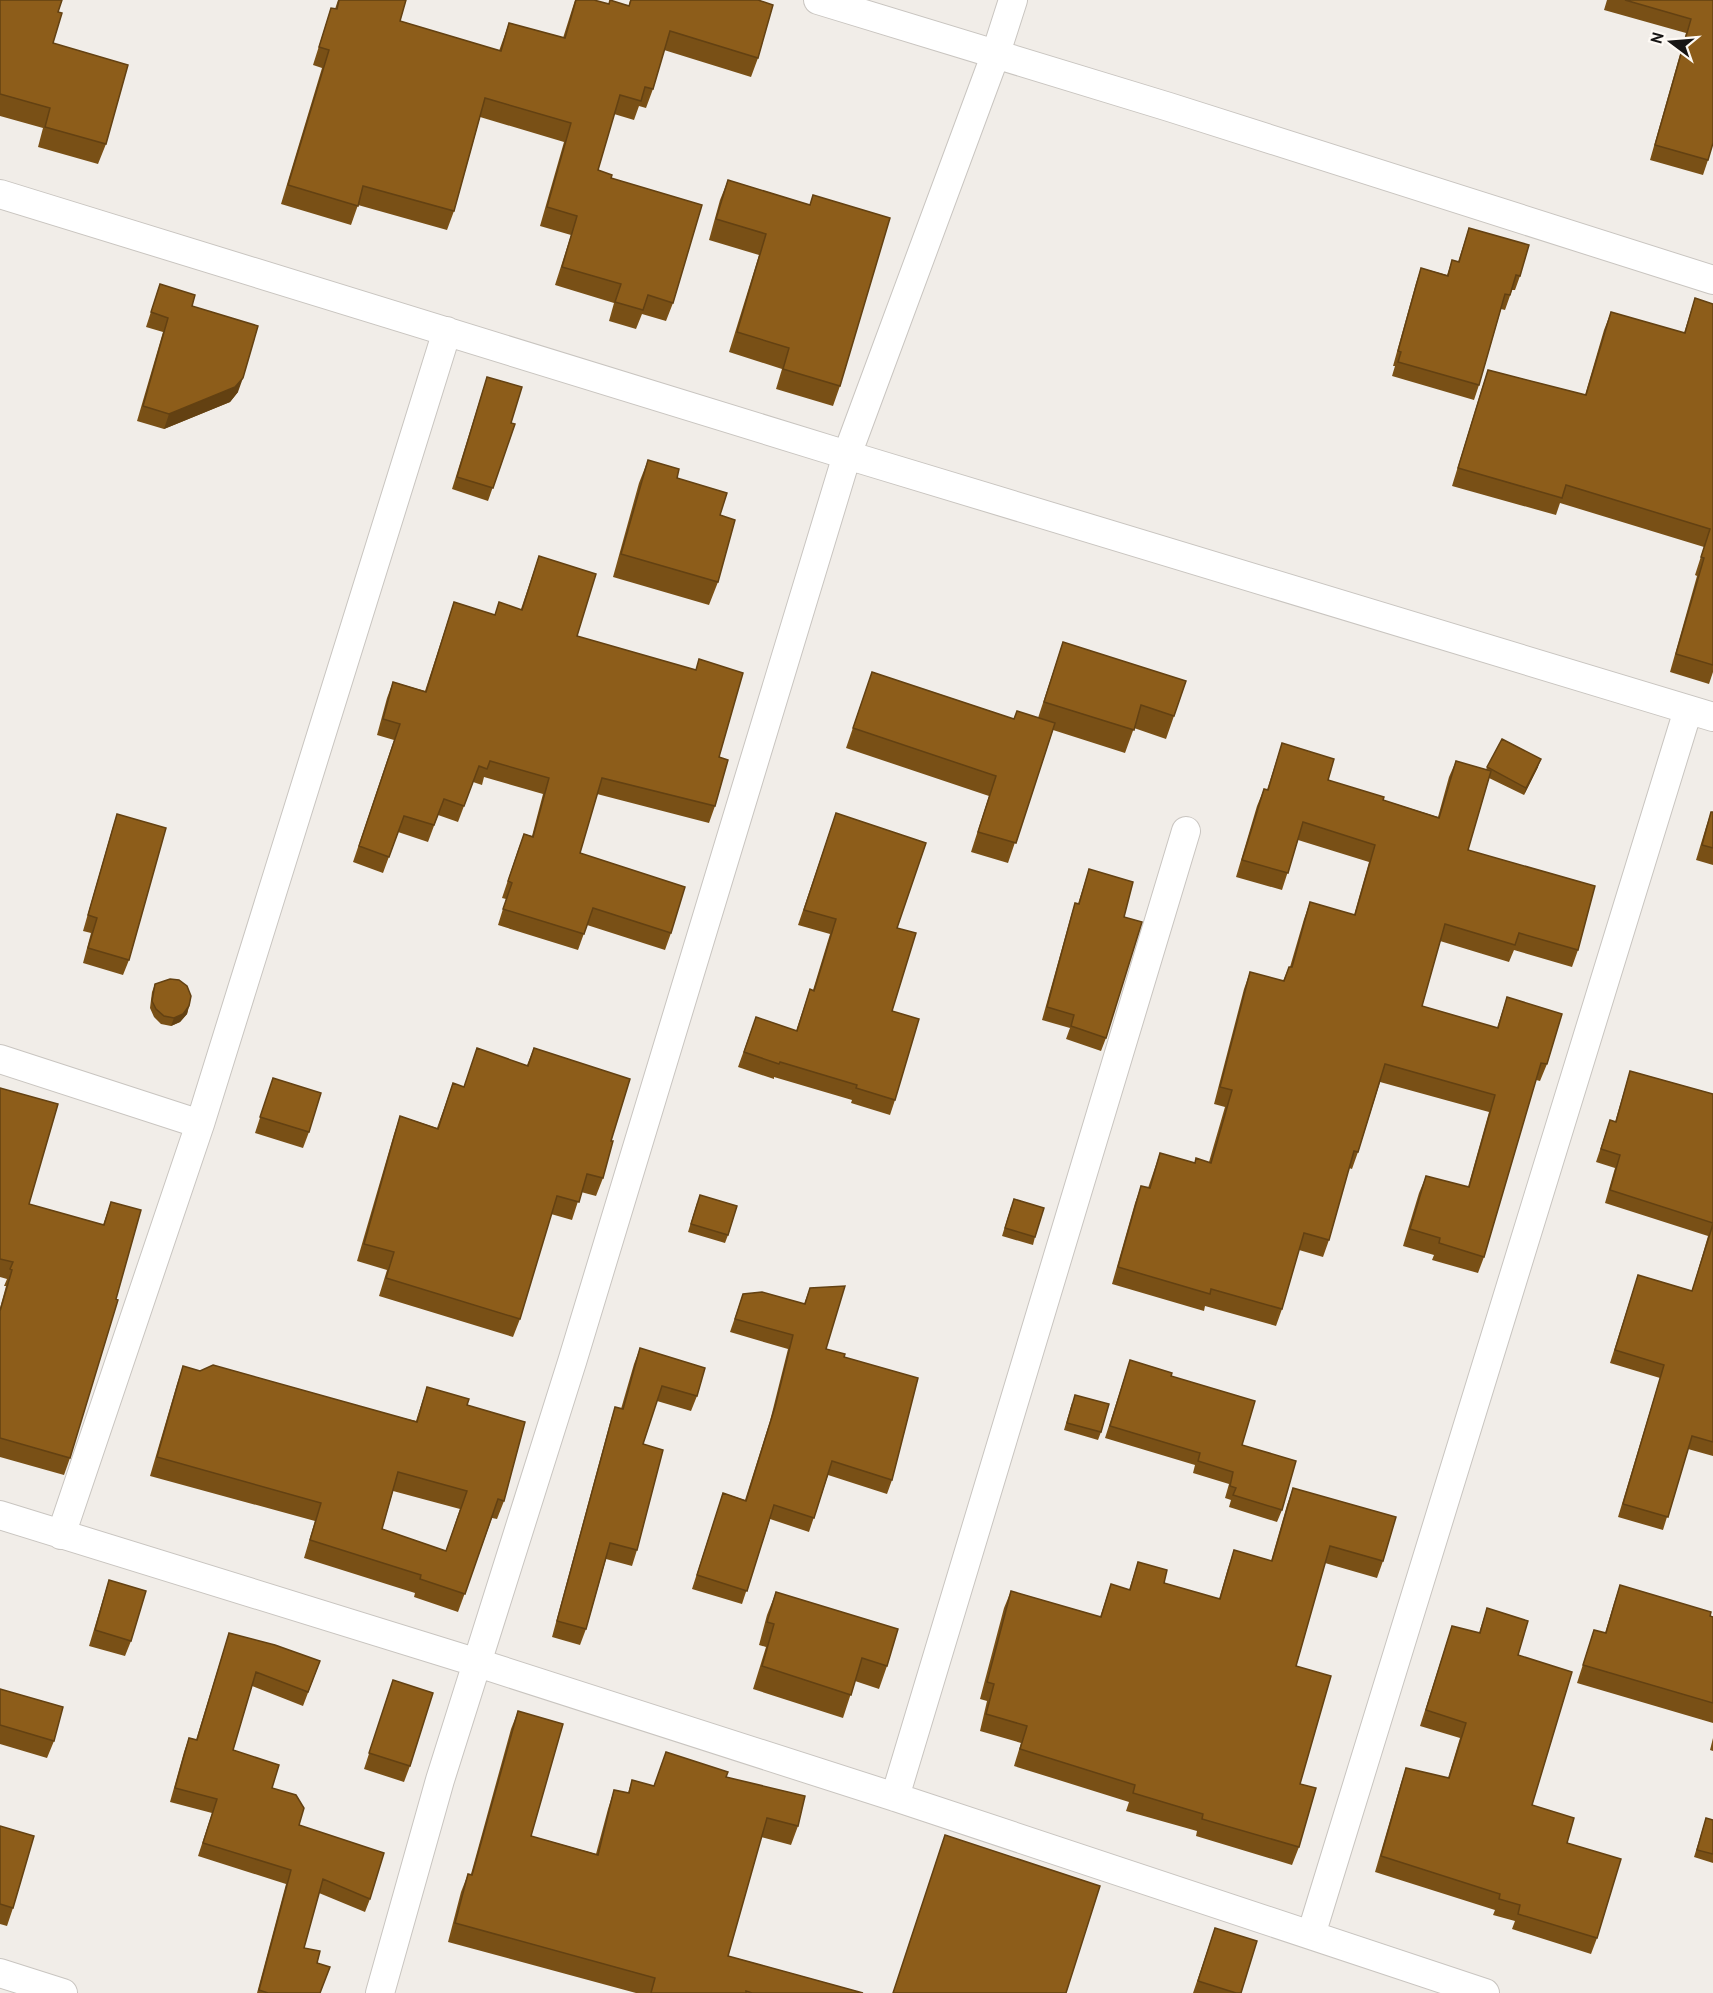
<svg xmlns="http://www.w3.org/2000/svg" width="1713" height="1993" font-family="'PT Sans',sans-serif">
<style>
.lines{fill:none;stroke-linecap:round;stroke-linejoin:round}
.street-casing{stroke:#c9c5c0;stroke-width:30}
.street{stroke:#fff;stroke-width:28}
.wall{fill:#795016;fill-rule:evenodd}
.shaded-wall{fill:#634112}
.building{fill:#8d5d1a;stroke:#634112;stroke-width:1.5;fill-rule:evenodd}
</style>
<rect width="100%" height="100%" fill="#f1ede8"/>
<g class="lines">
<defs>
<path id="street" d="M818,0L1169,107L1713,280
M0,194L847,455L1713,717
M0,1059L200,1124
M0,1515L478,1663L895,1797L1485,1993
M61,1535L200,1124L447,331
M895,1797L1186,831
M1311,1935L1688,710
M0,1973L63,1993
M380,1993L440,1780L572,1362L847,455L996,53L1013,0"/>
</defs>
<use href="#street" class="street-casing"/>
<use href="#street" class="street"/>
</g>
<path class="wall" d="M0,0L58,12L53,43L106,144L98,164L38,147L43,128L0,116Z
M338,0H406L400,21L499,51L509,23L563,38L575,0L609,4L629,5L630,0H758V58L751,77L664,50L653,89L646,108L639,106L634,120L614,114L598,170L611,178L673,303L666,321L642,314L636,329L609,321L614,303L555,285L571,235L540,226L564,142L480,117L454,211L447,230L358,205L351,225L281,204L322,68L313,65L331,8L335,9Z
M1607,0H1713L1708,160L1703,175L1650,160L1686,33L1604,10Z
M728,180L810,205L813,195L840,386L833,406L776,389L782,369L729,352L759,255L709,240L720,200Z
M1469,228L1520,276L1515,290H1512L1505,310L1501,309L1479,385L1474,400L1392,376L1395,366H1393L1416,283L1421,268L1447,275L1452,260L1458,262Z
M160,284L192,306L238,392L230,402L164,429L137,421L163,332L146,327Z
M1695,298L1713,304V672L1709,684L1670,672L1697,576L1695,575L1704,547L1560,503L1556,515L1452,486L1482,388L1488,370L1585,395L1604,330L1611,312L1684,333Z
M487,377L511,423L515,424L488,501L452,489Z
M648,460L720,515L718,582L709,605L613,577L639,483Z
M539,556L577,636L719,757L715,806L709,823L597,794L580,853L671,933L665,950L587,925L578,950L498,925L506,899L502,898L518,850L524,834L532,836L543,794L484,777L482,785L473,782L458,822L438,815L428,842L398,832L383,873L353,862L394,740L377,735L387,698L393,682L425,691L454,602L495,615L521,609Z
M1063,642L1174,716L1166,739L1134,728L1125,753L1053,730L1008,863L971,852L989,796L846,748L872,672L1014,719L1038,718Z
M1282,743L1328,780L1383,800L1438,817L1449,777L1456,761L1486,770L1487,767H1538L1524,795L1489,778L1468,850L1578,950L1572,967L1514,950L1509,962L1440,941L1422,1006L1497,1028L1507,997L1547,1064L1540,1081L1536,1080L1484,1257L1478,1273L1432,1260L1434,1255L1403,1246L1419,1193L1426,1176L1468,1187L1489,1112L1380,1082L1358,1152L1352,1169L1349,1168L1329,1240L1323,1257L1299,1250L1282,1309L1276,1326L1205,1306L1204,1311L1112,1284L1135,1203L1141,1186L1148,1188L1160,1153L1195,1163L1209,1162L1225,1107L1214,1104L1244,989L1250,972L1283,981L1289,967H1290L1304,919L1310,902L1354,915L1369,862L1298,840L1282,890L1236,877L1257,806L1264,789L1267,790Z
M1711,812H1713V865L1696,860L1706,827Z
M117,814L129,960L123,975L83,963L91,933L83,931L112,830Z
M831,828L897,928L892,1011L895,1100L890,1115L851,1103L852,1100L774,1077V1079L738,1067L756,1017L796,1031L810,989L813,990L830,934L798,925Z
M1089,869L1124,917L1106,1038L1101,1051L1066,1039L1070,1028L1042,1020L1071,916L1075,903L1078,904Z
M155,984L189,1006L187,1014L180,1022L171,1026L161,1024L154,1017L150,1008L152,992Z
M534,1048L611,1141L603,1178L596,1196L581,1192L572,1220L551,1214L520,1319L513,1337L379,1296L387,1270L357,1261L394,1134L400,1116L437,1128L453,1083L464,1087L527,1065Z
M1630,1071L1713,1094V1456L1688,1449L1663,1530L1618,1517L1660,1378L1610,1363L1638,1275L1692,1291L1708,1236L1605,1203L1615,1168L1596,1162L1610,1120L1615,1122Z
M273,1078L309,1132L303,1148L255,1133Z
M0,1088L29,1204L103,1225L111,1202L70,1458L64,1475L0,1457V1308L6,1286H4L7,1279L0,1277Z
M697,1203L728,1235L725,1243L688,1232Z
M1011,1207L1035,1237L1033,1245L1002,1236Z
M810,1288L826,1349L844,1357L892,1480L887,1494L828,1475L809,1532L770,1519L742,1604L692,1589L723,1493L745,1500L770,1421L788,1349L730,1332L743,1294L804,1304Z
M640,1348L697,1396L691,1411L657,1401L643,1444L637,1550L632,1566L606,1559L586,1629L580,1645L552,1637L610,1423L615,1407L621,1409L634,1364Z
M1130,1360L1171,1376L1242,1445L1282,1510L1277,1522L1229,1507L1231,1500L1225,1498L1229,1484L1193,1473L1195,1465L1105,1438Z
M183,1366L200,1371L416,1421L427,1387L467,1405L504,1501L497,1519L492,1518L458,1612L414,1597L415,1593L304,1558L315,1521L150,1476L177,1384ZM393,1491L460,1509L446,1551L382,1529Z
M1072,1403L1101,1432L1098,1440L1064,1430Z
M1293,1488L1383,1561L1377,1578L1325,1563L1296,1666L1300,1784L1299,1847L1292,1865L1196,1836L1197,1831L1126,1811L1129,1802L1014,1766L1021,1743L980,1731L987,1701L980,1699L1004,1608L1011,1591L1100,1617L1111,1584L1129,1590L1138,1562L1164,1583L1219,1599L1228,1568L1234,1550L1271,1561L1287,1505Z
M109,1580L131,1641L125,1656L89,1646L104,1596Z
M1620,1585L1713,1617V1723L1577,1683L1594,1630L1605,1633L1614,1603Z
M776,1592L887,1666L879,1689L855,1681L843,1718L753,1689L766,1647L759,1645L767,1615Z
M1487,1608L1518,1655L1532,1805L1567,1843L1597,1938L1591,1954L1512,1929L1515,1921L1493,1915L1495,1910L1375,1872L1401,1783L1406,1768L1448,1778L1460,1738L1420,1726L1452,1626L1479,1633Z
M229,1633L320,1661L303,1706L252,1686L233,1750L272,1788L299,1825L370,1899L365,1912L319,1893L304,1948L317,1963L320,1993H257L286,1884L198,1856L212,1813L170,1802L184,1752L189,1738L196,1740Z
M393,1680L410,1766L404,1782L364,1769Z
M0,1689L54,1741L47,1758L0,1744Z
M518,1711L531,1836L596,1854L608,1809L614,1790L628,1793L632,1780L654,1786L726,1777L798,1826L791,1845L761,1837L728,1956L863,1993H636L448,1942L461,1892L468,1874H471L511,1729Z
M1713,1738V1751L1710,1750Z
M1706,1818L1713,1820V1863L1694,1857Z
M0,1826L13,1908L7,1926L0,1924Z
M945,1835L1066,1993H893Z
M1215,1928L1241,1993H1193Z"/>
<path class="shaded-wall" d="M243,378L238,392L230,402L164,429L169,414Z
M1541,759L1538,767L1524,795L1526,788Z
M189,1006L187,1014L180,1022L171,1026L174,1018Z"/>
<path class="building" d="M0,0H62L58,12L62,13L53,43L128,65L106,144L45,127L50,108L0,94Z
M339,0H406L400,21L501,51L509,23L565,38L576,0H594L609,4L610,0L629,6L631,0H758L773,5L758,58L670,31L653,89L645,87L641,101L620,95L598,170L612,175L611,178L702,205L673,303L648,295L643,310L615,302L621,284L562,267L577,216L547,207L571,123L485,98L454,211L363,186L358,206L288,185L329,50L319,47L331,8L337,9Z
M1625,0H1713V143L1708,160L1655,145L1691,19Z
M728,180L810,205L813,195L890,218L840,386L783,369L789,348L737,332L766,234L716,219Z
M1469,228L1529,245L1520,276L1516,275L1510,295L1505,294L1479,385L1398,362L1401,352L1398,351L1421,268L1448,276L1452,260L1459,262Z
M160,284L195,295L192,306L258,326L243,378L235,387L169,414L143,406L168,318L151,312Z
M1695,298L1713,304V665L1676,654L1704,558L1701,557L1710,529L1566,485L1562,498L1458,468L1488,370L1586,395L1611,312L1685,333Z
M487,377L522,387L511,423L515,424L493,488L457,477Z
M648,460L679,469L677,478L727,493L720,515L735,520L718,582L621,554Z
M539,556L596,574L577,636L696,670L699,659L743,673L719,757L728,760L715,806L602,778L580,853L685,887L671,933L593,908L584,934L503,909L512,883L508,881L524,834L533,837L549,778L490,761L487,769L479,766L464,806L444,799L434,825L404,816L389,857L359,846L400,724L383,719L393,682L426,692L454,602L495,615L499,602L522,610Z
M1063,642L1186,681L1174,716L1141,705L1134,730L1044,702Z
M872,672L1014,719L1017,711L1055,723L1016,843L978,832L996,776L853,728Z
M1502,739L1541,759L1526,788L1487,767Z
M1282,743L1334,759L1328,780L1384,797L1383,800L1439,818L1456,761L1491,771L1468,850L1595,886L1578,950L1519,933L1515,945L1445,924L1422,1006L1498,1028L1507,997L1562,1014L1547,1064L1541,1063L1484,1257L1439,1243L1440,1238L1410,1229L1426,1176L1469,1187L1495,1095L1385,1064L1358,1152L1354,1151L1329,1240L1304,1233L1282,1309L1211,1289L1210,1294L1118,1267L1141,1186L1150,1188L1160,1153L1195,1163L1196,1158L1211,1163L1232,1090L1220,1087L1250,972L1284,981L1289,967H1292L1310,902L1355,915L1375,845L1303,822L1288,873L1242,860L1264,789L1268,790Z
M1711,812H1713V848L1702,845Z
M836,813L926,843L897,928L916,933L892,1011L919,1019L895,1100L856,1088L857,1085L780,1062L779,1064L744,1052L756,1017L797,1031L810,989L814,991L836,919L804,910Z
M117,814L166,828L129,960L88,948L97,918L88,915Z
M1089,869L1133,882L1124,917L1142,922L1106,1038L1071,1026L1074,1015L1047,1007L1075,903L1079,904Z
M170,979L179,980L187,986L191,996L189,1006L183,1014L174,1018L164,1016L156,1009L152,1001L155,984Z
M477,1048L528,1066L534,1048L630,1079L611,1141H613L603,1178L587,1174L579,1202L557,1196L520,1319L386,1278L394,1252L364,1244L400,1116L438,1129L453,1083L464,1087Z
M1630,1071L1713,1094V1223L1610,1190L1620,1155L1601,1149L1610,1120L1616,1122Z
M273,1078L321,1093L309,1132L260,1117Z
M0,1088L58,1104L29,1204L104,1225L111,1202L141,1210L116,1299L118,1300L70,1458L0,1438V1311L12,1270L10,1269L13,1262L0,1259Z
M700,1195L737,1206L728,1235L691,1224Z
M1014,1199L1044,1208L1035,1237L1005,1228Z
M1713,1224V1442L1692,1436L1668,1517L1623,1504L1664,1365L1615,1350L1638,1275L1692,1291Z
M845,1286L826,1349L845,1354L844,1357L918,1378L892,1480L832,1461L814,1518L774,1505L747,1591L697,1575L723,1493L746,1501L775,1407L793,1335L735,1319L743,1294L762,1292L805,1304L810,1288Z
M640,1348L705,1368L697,1396L662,1386L643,1444L663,1450L637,1550L610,1543L586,1629L557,1621L615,1407L623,1409Z
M1130,1360L1172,1373L1171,1376L1255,1401L1242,1445L1296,1461L1282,1510L1233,1495L1236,1488L1230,1486L1233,1472L1198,1461L1200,1453L1110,1426Z
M213,1365L417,1422L427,1387L469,1399L467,1405L525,1422L504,1501L498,1499L465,1594L420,1579L421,1575L310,1540L321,1503L157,1457L183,1366L200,1371ZM398,1472L467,1491L446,1551L382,1529Z
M1075,1395L1109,1404L1101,1432L1067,1423Z
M1293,1488L1396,1517L1383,1561L1330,1546L1296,1666L1331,1676L1300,1784L1316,1788L1299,1847L1202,1819L1203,1814L1133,1793L1135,1785L1020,1749L1027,1726L986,1714L994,1684L987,1682L1011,1591L1101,1617L1111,1584L1130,1590L1138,1562L1167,1570L1164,1583L1220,1599L1234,1550L1272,1561Z
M109,1580L146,1591L131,1641L95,1630Z
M1620,1585L1711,1612L1710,1616L1713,1617V1703L1583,1665L1594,1630L1606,1633Z
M776,1592L898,1629L887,1666L862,1658L851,1695L762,1666L774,1624L767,1622Z
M1487,1608L1528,1621L1518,1655L1572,1672L1532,1805L1574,1818L1567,1843L1621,1859L1597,1938L1518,1914L1520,1905L1499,1899L1500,1894L1381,1856L1406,1768L1449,1778L1466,1723L1426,1710L1452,1626L1480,1633Z
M229,1633L275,1645L320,1661L308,1692L256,1672L233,1750L279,1765L272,1788L296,1795L304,1808L299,1825L384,1853L370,1899L323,1879L304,1948L320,1951L317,1963L330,1967L320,1993H268L259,1990L291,1870L203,1843L217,1799L175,1788L189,1738L197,1740Z
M393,1680L433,1693L410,1766L369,1753Z
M0,1689L63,1707L54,1741L0,1725Z
M518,1711L563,1724L531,1836L598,1855L614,1790L629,1793L632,1780L654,1786L666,1752L728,1772L726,1777L805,1796L798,1826L767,1818L728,1956L863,1993H752L746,1991V1993H651L655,1978L455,1923L468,1874L472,1875Z
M1706,1818L1713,1820V1854L1697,1850Z
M0,1826L34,1836L13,1908L0,1904Z
M945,1835L1100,1886L1066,1993H893Z
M1215,1928L1257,1941L1241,1993H1236L1198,1981Z"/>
<g transform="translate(1671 42) rotate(286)" stroke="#fefaf5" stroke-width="4.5" paint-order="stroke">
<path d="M0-4.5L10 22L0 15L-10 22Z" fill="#171514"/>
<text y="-9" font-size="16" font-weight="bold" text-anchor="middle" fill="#171514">N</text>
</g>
</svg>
